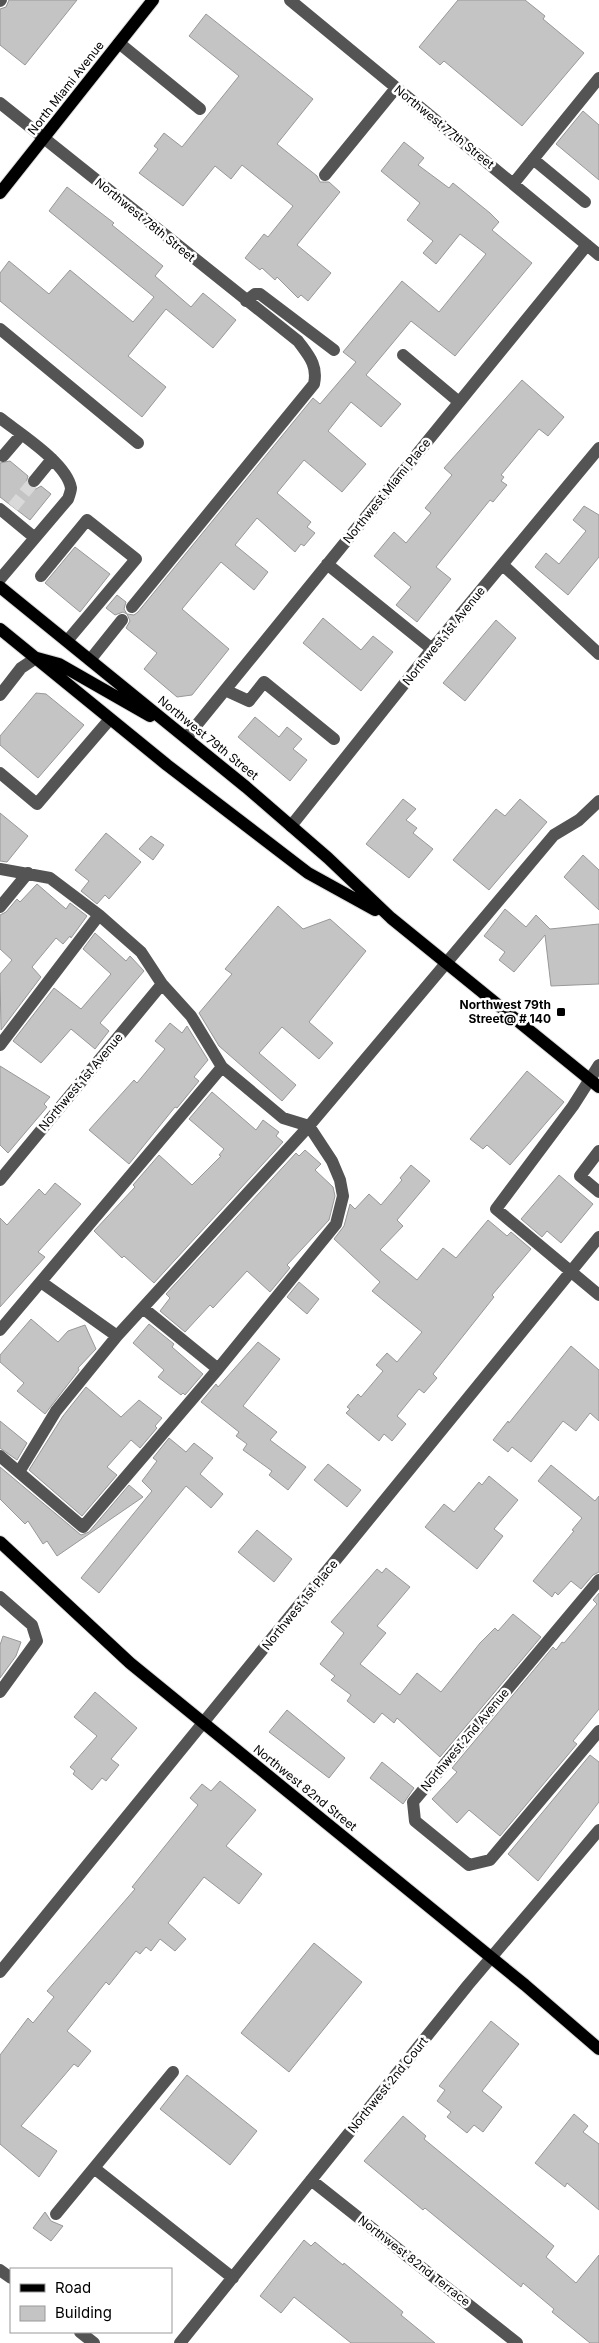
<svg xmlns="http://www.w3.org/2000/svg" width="599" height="2343" font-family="Inter,sans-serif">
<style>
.building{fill:#c4c4c4;stroke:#989898}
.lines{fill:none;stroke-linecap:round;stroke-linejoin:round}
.minor-tunnel{stroke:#d9d9d9;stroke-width:12;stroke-dasharray:12 6;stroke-linecap:butt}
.major-casing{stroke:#dbdbdb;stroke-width:14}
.minor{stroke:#545454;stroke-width:12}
.major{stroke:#000;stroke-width:12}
.poi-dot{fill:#000;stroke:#fff;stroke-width:2}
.labels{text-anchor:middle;stroke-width:5;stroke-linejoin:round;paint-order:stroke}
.street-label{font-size:12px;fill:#000;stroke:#fff}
.poi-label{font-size:12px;font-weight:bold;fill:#000;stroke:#fff;text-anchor:end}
</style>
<rect width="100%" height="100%" fill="#fff"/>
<path class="building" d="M9,0H77L25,65L0,45V9L6,7Z
M458,0H525L545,16L543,19L584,53L522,126L444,61L440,65L419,47Z
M206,14L313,99L277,144L317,176L320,182H329L340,192L297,245L331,273L308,301L301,295L298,298L277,277L275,280L262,268L260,270L245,258L264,234L268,237L293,206L242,165L231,179L215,166L183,206L139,173L158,149L154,146L164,133L182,147L239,76L189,36Z
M583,111L599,125V180L556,144Z
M404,142L424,158L418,165L449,188L453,183L490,213L499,222L492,230L532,263L455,356L411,321L366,375L401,404L381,427L351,402L328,431L366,464L342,492L304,460L277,493L311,522L307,527L315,533L304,546L301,544L295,552L257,518L235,545L268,572L254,590L221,562L182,609L229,649L192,695L177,697L144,669L157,653L126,628L130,621L127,614L123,612L115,615L106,608L117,595L126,602L124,609L127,614L134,615L138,612L313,398L320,404L356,362L343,352L402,281L439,312L486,254L460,234L436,264L423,253L433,241L407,220L420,203L381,171Z
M67,187L114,223L112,225L163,266L155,276L191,307L203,293L236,320L213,348L166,309L128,356L166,387L142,417L0,301V273L9,261L49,294L70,270L133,322L154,297L49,211Z
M522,380L564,417L548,436L539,429L501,475L504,477L501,481L507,485L493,502L490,500L436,567L451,579L417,622L396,605L411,587L374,556L394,532L406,543L431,513L425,508L452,475L444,468Z
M10,461L28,476L26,483L29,488L36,489L41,486L51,494L30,520L0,497V463Z
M584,506L599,515V557L568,595L535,567L546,553L559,564L586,531L573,520Z
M75,547L110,574L80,612L45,583Z
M323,618L361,650L373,636L393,652L361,691L303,643Z
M496,620L516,638L465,701L443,683Z
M36,693L46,694L84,725L38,778L0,745V736Z
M255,717L279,737L287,727L302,739L293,749L307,760L290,781L238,737Z
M403,799L416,809L406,820L417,828L413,833L433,849L409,878L366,844Z
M520,799L547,822L489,890L453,860L496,809L505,816Z
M0,813L28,836L7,862L0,861Z
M106,833L141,862L109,899L105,895L97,904L81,891L89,881L75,870Z
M151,836L164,845L153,860L139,849Z
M583,855L599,870V910L564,877Z
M37,884L66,909L70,903L87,916L71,938L70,936L63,944L56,938L32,967L41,977L1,1030L0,974L12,960L0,949V915L6,912L17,899L20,902Z
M278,906L303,929L330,919L366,951L309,1022L333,1043L319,1059L282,1027L259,1053L296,1085L282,1101L219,1046L199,1013L232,974L225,969Z
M505,909L526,927L536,915L550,929L599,924V984L551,986L545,935L514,972L499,960L505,952L484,936Z
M95,933L126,961L130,956L144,971L100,1023L109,1031L95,1049L71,1029L41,1063L13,1041L54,988L81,1009L111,974L83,949Z
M170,1023L182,1033L187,1026L208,1060L194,1077L199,1081L177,1108L175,1107L129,1164L89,1130L134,1080L137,1083L165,1049L155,1041Z
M0,1066L50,1097L44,1104L47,1107L8,1153L0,1145Z
M527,1071L564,1102L510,1165L487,1145L483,1149L470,1139Z
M212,1092L256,1130L263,1120L279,1132L276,1136L283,1142L154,1283L124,1256L122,1258L94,1231L135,1187L133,1185L159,1155L192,1185L221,1156L219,1155L224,1149L189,1119Z
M305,1150L321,1164L315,1170L333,1187L335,1196L329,1220L287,1265L290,1268L270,1292L247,1271L213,1308L210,1305L185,1332L160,1311L170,1298L166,1294L296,1153L299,1156Z
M411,1165L430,1181L397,1220L403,1226L380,1250L417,1280L443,1248L456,1258L488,1220L507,1236L511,1232L531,1249L492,1295L494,1297L433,1374L437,1378L424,1393L419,1389L397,1416L406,1424L392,1441L384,1434L379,1441L346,1413L350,1409L347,1407L358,1394L361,1397L383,1371L376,1365L387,1353L397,1362L422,1332L372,1291L380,1282L334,1239L344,1226L350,1204L355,1209L369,1194L381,1205L402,1180L400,1178Z
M559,1175L593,1204L561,1243L547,1231L542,1237L521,1219Z
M55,1183L81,1204L38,1252L45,1257L0,1307V1218L7,1225L39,1189L45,1195Z
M299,1282L319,1299L307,1314L287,1297Z
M31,1319L58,1342L68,1331L85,1325L96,1349L78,1368L79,1370L45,1414L17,1391L24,1383L0,1362V1355Z
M149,1324L174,1344L172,1347L203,1374L185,1395L183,1393L181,1395L158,1377L164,1370L133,1343Z
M258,1342L280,1359L243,1406L277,1432L270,1440L306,1467L288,1490L269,1475L272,1471L243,1450L247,1444L236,1436L239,1432L201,1402L216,1384L218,1387Z
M571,1346L599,1370V1421L590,1413L576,1431L563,1421L531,1462L512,1447L508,1452L493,1440L508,1421L509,1423Z
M86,1387L121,1417L139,1400L162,1418L155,1426L157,1428L140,1448L131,1440L107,1467L117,1475L82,1516L29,1470L63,1416Z
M0,1421L27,1443L17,1460L0,1448Z
M169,1438L186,1452L194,1443L213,1458L200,1474L223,1494L211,1508L186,1486L99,1593L81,1578L152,1491L142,1481L157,1461L153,1458Z
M328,1464L361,1490L347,1507L314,1480Z
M551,1465L595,1501L599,1496V1572L593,1575L581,1589L571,1581L558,1595L555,1592L552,1597L533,1581L574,1531L572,1530L582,1518L538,1481Z
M0,1467L81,1535L89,1532L129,1485L143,1497L57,1556L47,1541L43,1544L28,1521L25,1524L0,1499Z
M489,1476L518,1500L494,1529L503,1536L477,1569L425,1527L444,1504L454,1512L479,1482L482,1485Z
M257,1530L292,1559L274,1582L238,1552Z
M386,1568L410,1587L377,1626L386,1633L360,1664L400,1695L417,1673L441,1692L480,1643L495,1628L498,1631L513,1614L541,1637L440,1757L397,1718L394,1723L382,1713L374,1723L347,1701L351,1695L331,1680L335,1676L320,1664L344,1633L331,1622L377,1569L382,1573Z
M599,1593V1709L573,1741L577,1744L500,1836L469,1810L457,1823L432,1799L457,1772L452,1768L553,1647L556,1650L562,1642L564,1643L597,1604L593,1600Z
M3,1636L21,1642L16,1656L0,1678V1645Z
M95,1692L137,1728L111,1759L119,1765L106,1781L102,1778L92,1790L73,1774L75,1771L70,1767L97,1736L74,1717Z
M287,1710L345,1758L329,1778L269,1732Z
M590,1755L599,1762V1802L538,1881L508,1854Z
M382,1762L414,1788L403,1804L370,1778Z
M220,1781L256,1810L226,1846L262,1874L239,1904L204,1877L168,1923L186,1939L175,1951L160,1939L151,1951L146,1947L140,1954L136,1951L109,1985L106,1982L67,2031L91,2051L78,2067L74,2064L21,2126L57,2151L39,2177L0,2144V2055L28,2018L33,2023L54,1997L47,1991L135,1889L132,1887L198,1805L190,1798L202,1784L211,1791Z
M314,1943L362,1982L289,2072L241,2033Z
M491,2021L519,2044L482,2091L502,2107L483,2132L474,2125L467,2133L447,2117L451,2112L437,2101L445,2090L439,2086Z
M187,2075L257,2131L230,2165L160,2109Z
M574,2114L588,2126L583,2132L599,2144V2210L567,2183L565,2187L535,2163Z
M403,2116L426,2136L424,2139L554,2246L546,2257L576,2283L599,2255V2343H590L552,2312L554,2309L523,2283L521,2287L425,2208L423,2210L364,2161Z
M45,2212L51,2221L63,2226L51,2241L33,2228Z
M304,2240L311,2246L315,2242L343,2265L344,2263L403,2312L401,2315L435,2343H351L294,2297L281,2313L260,2296Z"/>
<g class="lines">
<path class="minor-tunnel" d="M13,507L34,481"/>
<defs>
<path id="major" d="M0,193L153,0
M0,587L246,787L328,858L391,918L599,1087
M0,629L167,765L308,873L375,910
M37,658L59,664L150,716
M0,1542L130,1663L525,1985L599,2049"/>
</defs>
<use href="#major" class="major-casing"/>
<path class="minor" d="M290,0L599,255
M0,1L1,0
M119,43L200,109
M0,103L298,341C309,356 318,365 314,384L132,607
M533,159L585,202
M325,175L396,88
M513,184L599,78
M246,301L255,294H260L334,350
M0,329L138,443
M403,355L459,402
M0,418C19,433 67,463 71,488C71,491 69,496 68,499L0,579
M3,456L21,435
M34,481L52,459
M0,509L35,538
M327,564L432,649
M503,565L599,654
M41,576L87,520L136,559L67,641
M90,660L122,620
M225,690L249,701L264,682L334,739
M0,695L21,668L36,658
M186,738L587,245
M0,773L37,804L110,719
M291,826L432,649L599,448
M0,869L50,878L99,915L141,952L162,984L191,1016L222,1067L283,1118L309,1126L332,1161L340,1180L343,1196L336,1224L218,1369L83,1527L0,1456
M0,907L28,873
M0,1045L99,915
M599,1065L573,1106L496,1209L599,1295
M599,1151L580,1176L599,1192
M0,1180L162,984
M41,1282L117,1336
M143,1308L218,1369
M0,1330L222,1067
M19,1472L56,1411L117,1336L309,1126L554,835L579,820L599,801
M599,1580L413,1802L415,1821L469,1865L490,1860L599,1731
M0,1597L32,1625L37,1641L0,1692
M0,1972L599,1237
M94,2168L233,2278
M311,2180L517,2343
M56,2214L173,2072
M0,2270L11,2278
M80,2332L94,2343
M180,2343L468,1985L599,1830"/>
<use href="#major" class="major"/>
</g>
<rect class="poi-dot" x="556" y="1007" width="10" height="10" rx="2.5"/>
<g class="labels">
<g class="street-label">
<text transform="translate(66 88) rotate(-52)" y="4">North Miami Avenue</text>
<text transform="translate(444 127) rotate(39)" y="4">Northwest 77th Street</text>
<text transform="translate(145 220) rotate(39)" y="4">Northwest 78th Street</text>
<text transform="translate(387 491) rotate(-51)" y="4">Northwest Miami Place</text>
<text transform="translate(444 636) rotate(-51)" y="4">Northwest 1st Avenue</text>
<text transform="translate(208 738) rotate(39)" y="4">Northwest 79th Street</text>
<text transform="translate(81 1082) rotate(-50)" y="4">Northwest 1st Avenue</text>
<text transform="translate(300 1605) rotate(-51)" y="4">Northwest 1st Place</text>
<text transform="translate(465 1740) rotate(-50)" y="4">Northwest 2nd Avenue</text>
<text transform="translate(305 1788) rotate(39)" y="4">Northwest 82nd Street</text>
<text transform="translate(388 2085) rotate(-51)" y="4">Northwest 2nd Court</text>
<text transform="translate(414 2261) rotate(38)" y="4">Northwest 82nd Terrace</text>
</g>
<g class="poi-label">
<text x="551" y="1009">Northwest 79th<tspan x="551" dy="14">Street@ # 140</tspan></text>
</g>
</g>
<rect x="10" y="2268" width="162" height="65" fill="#ffffff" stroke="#999999"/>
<rect x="20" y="2284" width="25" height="8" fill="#000000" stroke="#999999"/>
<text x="55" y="2293" font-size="15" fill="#000000">Road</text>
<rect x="20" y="2306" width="25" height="15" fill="#c4c4c4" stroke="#999999"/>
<text x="55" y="2318" font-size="15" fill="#000000">Building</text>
</svg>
